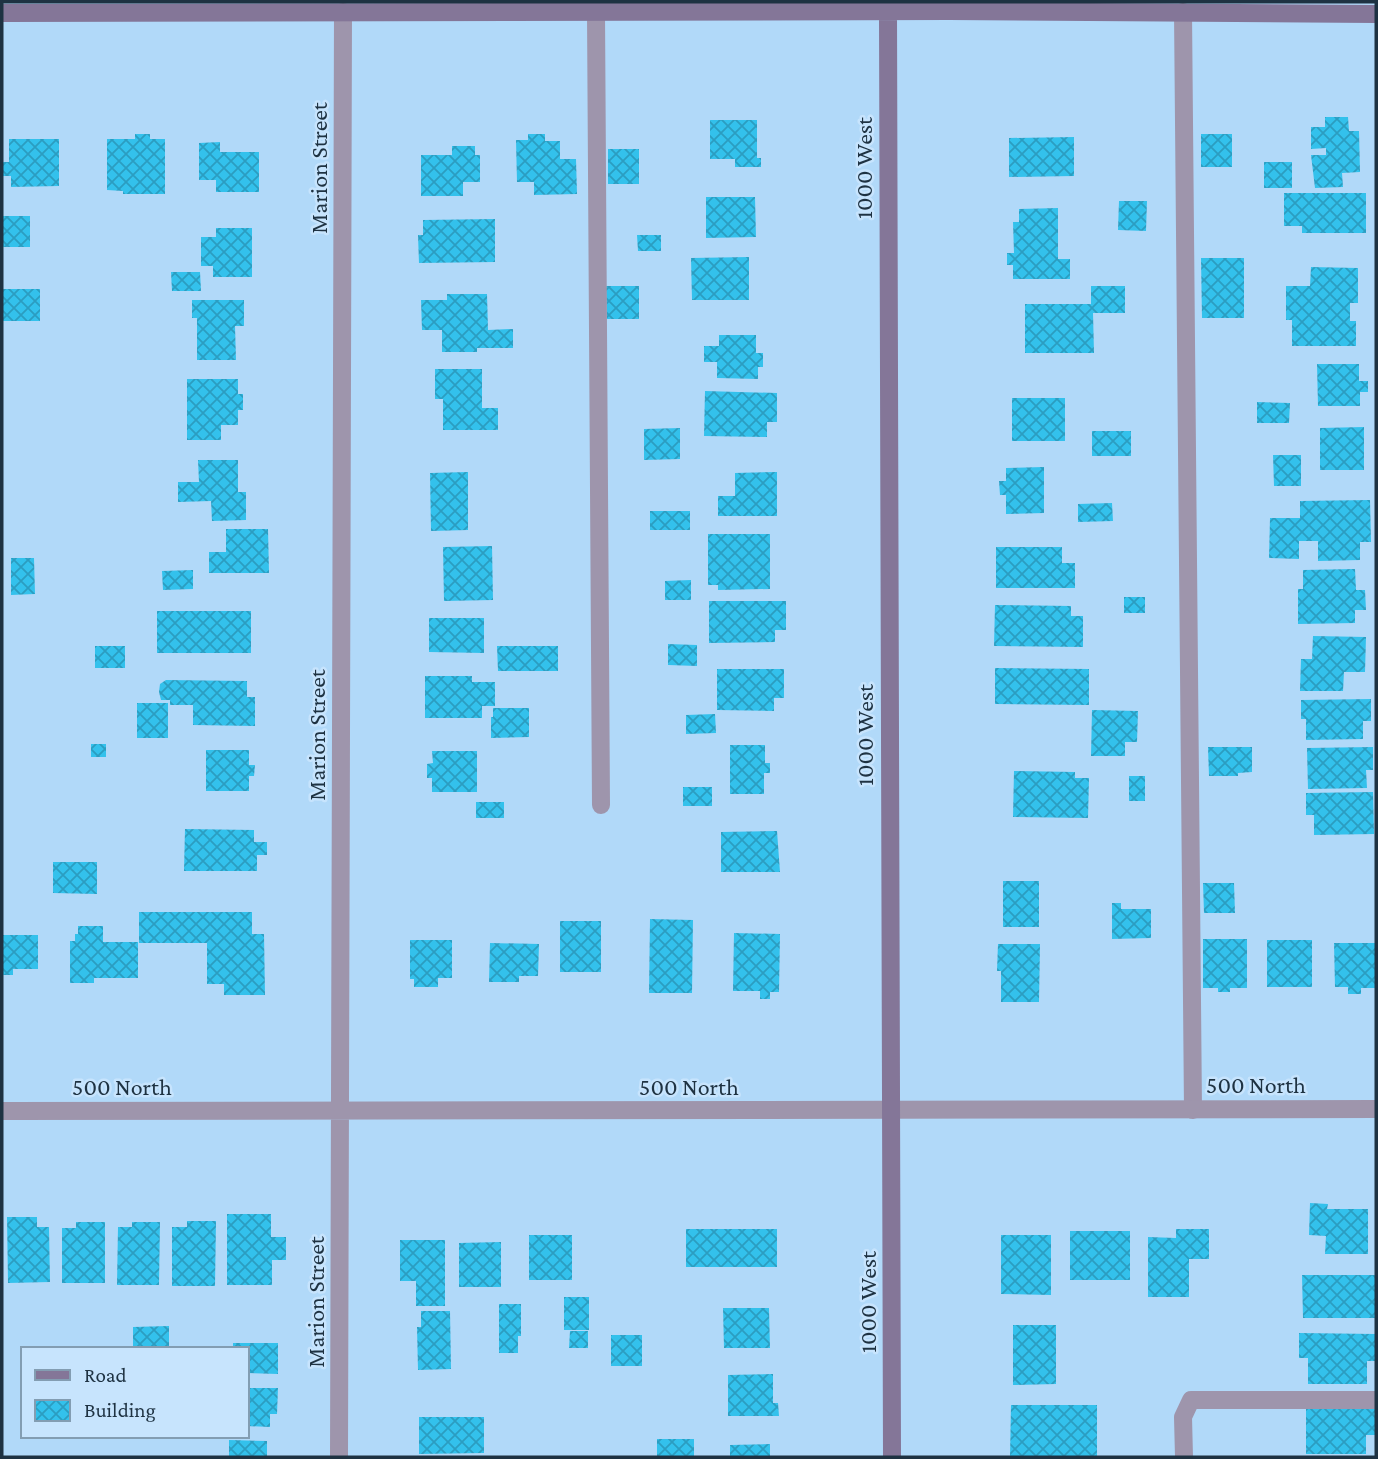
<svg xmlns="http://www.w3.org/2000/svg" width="1378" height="1459" font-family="'Crimson Pro',serif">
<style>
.building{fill:url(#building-cross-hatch)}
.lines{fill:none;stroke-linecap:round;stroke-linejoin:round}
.lane{stroke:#9e95ac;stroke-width:18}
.street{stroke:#9e95ac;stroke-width:18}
.secondary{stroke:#847698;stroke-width:18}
.labels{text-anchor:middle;stroke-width:5;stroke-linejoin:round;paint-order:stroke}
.street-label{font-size:24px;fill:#1e3242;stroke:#c7e4fd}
</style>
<defs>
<pattern id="building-cross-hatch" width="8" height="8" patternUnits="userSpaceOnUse" patternTransform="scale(1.75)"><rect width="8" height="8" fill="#33c1ec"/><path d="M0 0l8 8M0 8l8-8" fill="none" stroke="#2b9dc1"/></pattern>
</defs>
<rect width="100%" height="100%" fill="#b1d9f9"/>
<path class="building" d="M1325,117H1348L1349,131H1359L1360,172L1342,173L1343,187L1315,188L1311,155H1326V148L1311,149V127H1325Z
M710,120H757V158H761V167H735V159H710Z
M135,134H150V139H165V194H123V191L107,190V139H135Z
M528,134H545V141H560V159H576L577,194L534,195V182H517L516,140H528Z
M1201,134H1232V167H1201Z
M1074,137V176L1009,177V138Z
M9,139H59V186L11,187V176H3V162H9Z
M220,142V152H259V192H216V180H199V143Z
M452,146H475V155H480V182H463V196H421V155H452Z
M608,149H639V184H608Z
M1264,162H1292V188H1264Z
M1284,193H1366V233H1302V226H1284Z
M706,197H755L756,237L706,238Z
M1119,201H1147L1146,231L1118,230Z
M1058,208V259H1070V279H1013V265H1007V253H1014L1013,222H1019V209Z
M2,216H30V247H2Z
M495,219V262L419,263L418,235H423V220Z
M216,228H252V277H213V266H201V237H216Z
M637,235H661V251H638Z
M749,257V300H692L691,258Z
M1201,258H1244V318H1202Z
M1311,267L1358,268V303H1350V321H1356V346H1292V320H1286V286H1310Z
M171,272H200L201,291H172Z
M606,286H639V319H607Z
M1091,286H1125V313H1093L1094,353H1025V304H1091Z
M2,289H40V321H2Z
M447,294H487L488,330L513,329V348H477V352H442V330H422L421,300H447Z
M192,300H244V326H235L236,360H197V318H192Z
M719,335H756V353H763V367H758V379L717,378V362H704V346H719Z
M1317,364H1359V381H1368V392H1360V406H1318Z
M435,369H482V408H498V430H443V399H435Z
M187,379H238V394H243V410H238V425H221V440H187Z
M705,391L777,393V422H767V437L704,436Z
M1012,398H1065V441H1012Z
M1257,402L1290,403L1289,423H1257Z
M1364,427V470H1320V428Z
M680,428V459L644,460V429Z
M1092,431H1131V456H1092Z
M1273,455H1301V486H1274Z
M198,460H238V492H246V520L212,521L211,501L178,502V482H199Z
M1044,467V513L1006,514V495H1000L999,481H1006V468Z
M468,472V530L431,531L430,473Z
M777,472V516H718V496H735V473Z
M1370,500L1371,542H1360V560L1318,561V541H1299V559L1269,558L1270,518H1300V501Z
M1112,503L1113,521L1078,522V504Z
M650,511H690V530H650Z
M226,529H268L269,573H209V552H226Z
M708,534H770V589L718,590V585H708Z
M492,546L493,600L444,601L443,547Z
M996,547H1062V563H1075V588H996Z
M11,558H34L35,594L11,595Z
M1355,569L1356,590H1365L1366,610H1355V623L1298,624V589H1303V570Z
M193,570V589L163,590L162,571Z
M691,580V600H665V581Z
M1124,597H1145V613H1124Z
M709,601H786V630H775V642L709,643Z
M995,605L1071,606V616H1083V647L994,646Z
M157,611H251V653H157Z
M429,618H484V653L429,652Z
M1313,636L1366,637L1365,672H1344L1343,691H1300L1301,659H1312Z
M668,644L697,645V666L668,665Z
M95,646H125V668H95Z
M497,646H558V671H498Z
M995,668L1089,669V705L995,704Z
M717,669H784V698H774V711L717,710Z
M425,676H472V682H495V706H482V718H425Z
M166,680L247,681V697H255V726L193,725V705H170V700H161L159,692L160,684Z
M1371,699V721H1363V739L1306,740V719H1301V700Z
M137,703H168V738H137Z
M493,708H529V737L491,738V717H493Z
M1092,710L1138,711L1137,742H1125V756H1091Z
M715,714L716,733L686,734V715Z
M91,744H106V757H91Z
M730,745H765V763H770V773H764V794H730Z
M1208,747H1252V772L1238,773V776H1209Z
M1373,747V770H1366L1367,788L1308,789L1307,748Z
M206,750H249V765H255L254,776H249V791H206Z
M432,751H477V792H432V778H427V764L433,763Z
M1014,771L1075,772V778H1089L1088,818L1013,817Z
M1129,776H1145V801H1129Z
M683,787H712V806H683Z
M1373,792L1374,834L1314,835V815H1306V793Z
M476,802H504V818H476Z
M185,829L254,830V842H267V855H257V871H184Z
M777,831L780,872H721V832Z
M53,862H97V894L53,893Z
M1003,881H1039V927H1003Z
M1203,883H1234L1235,913H1204Z
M1112,903H1121V909H1151V938L1112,939Z
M139,912H252V934H264L265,995H224V984H207V943H139Z
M650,919L693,920L692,993H649Z
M560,921H601V972H560Z
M78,926H103V942H138V978H94V983H70V941H75V934H78Z
M734,933L780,934L779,992H770V999H760V991H733Z
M2,935H38V969H13V975H2Z
M1203,939H1247V988H1230V992H1218V988H1203Z
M410,940H452V978H438V987H414V979H410Z
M1267,940H1312V987H1267Z
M490,943L539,944L538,976H519V982H489Z
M1334,943H1375V988H1361V994H1348V987H1335Z
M998,944H1040L1039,1002H1001V971H997Z
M1310,1203L1328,1204L1327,1209H1368V1254H1325L1326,1236L1309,1235Z
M227,1214H271V1237H286V1260H272V1285H227Z
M7,1217H37V1227H49L50,1282L8,1283Z
M187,1221H216L215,1286H172V1227H187Z
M76,1222H105V1283H62V1228H76Z
M132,1222H160L159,1285H117L118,1227H132Z
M686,1229H777V1267H686Z
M1176,1229H1209V1259H1189V1297H1148V1237L1176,1238Z
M1070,1231H1130V1280H1070Z
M529,1235H572V1280H529Z
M1001,1235H1051V1295L1001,1294Z
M400,1240H445V1306H416V1281H400Z
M501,1242V1287H459V1243Z
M1302,1275H1376V1318H1303Z
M564,1297H589V1330H564Z
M499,1304H521V1336H518V1353H499Z
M723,1308H769L770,1348H724Z
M421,1311H450L451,1369L418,1370L417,1327H421Z
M1013,1325H1056V1384L1013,1385Z
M169,1326V1349H133V1327Z
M570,1331H588V1348H569Z
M1299,1333L1376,1334V1361H1367V1384H1308V1358H1299Z
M611,1335H642V1366H611Z
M233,1343H278V1374L247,1373V1349H233Z
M773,1374V1403H778L779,1416H728V1375Z
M247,1388H278L277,1414H270V1427L247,1426Z
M1011,1405H1097V1457H1010Z
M1306,1409H1375V1435H1366V1454H1306Z
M419,1417H484V1453L419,1454Z
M657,1439H694V1457H657Z
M229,1440L267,1441V1457H229Z
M770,1444V1457H730V1445Z"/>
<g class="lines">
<path class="lane" d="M1183,12L1193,1110
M596,13L601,805
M1184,1457L1183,1417L1191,1400H1376"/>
<path class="street" d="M2,1111L1376,1109
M339,1457L343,12"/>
<path class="secondary" d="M888,12L892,1457
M2,13L949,11L1376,14"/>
</g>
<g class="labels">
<g class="street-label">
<text transform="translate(319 168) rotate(-90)" y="8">Marion Street</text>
<text transform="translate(864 168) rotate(-90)" y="8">1000 West</text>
<text transform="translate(317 735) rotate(-90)" y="8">Marion Street</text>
<text transform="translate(865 735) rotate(-90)" y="8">1000 West</text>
<text x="1256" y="1093">500 North</text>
<text x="122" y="1095">500 North</text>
<text x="689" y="1095">500 North</text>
<text transform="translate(316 1302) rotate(-90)" y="8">Marion Street</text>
<text transform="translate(868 1302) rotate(-90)" y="8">1000 West</text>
</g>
</g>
<rect width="1378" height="1459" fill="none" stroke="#1e3242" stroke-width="7"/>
<rect x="21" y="1347" width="228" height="91" fill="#c7e4fd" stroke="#839db2" stroke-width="2"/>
<rect x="35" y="1370" width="35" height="10" fill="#847698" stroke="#839db2" stroke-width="2"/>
<text x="84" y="1382" font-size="21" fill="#1e3242">Road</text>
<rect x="35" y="1400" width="35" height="21" fill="url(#building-cross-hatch)" stroke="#839db2" stroke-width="2"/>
<text x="84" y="1417" font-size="21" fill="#1e3242">Building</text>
</svg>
